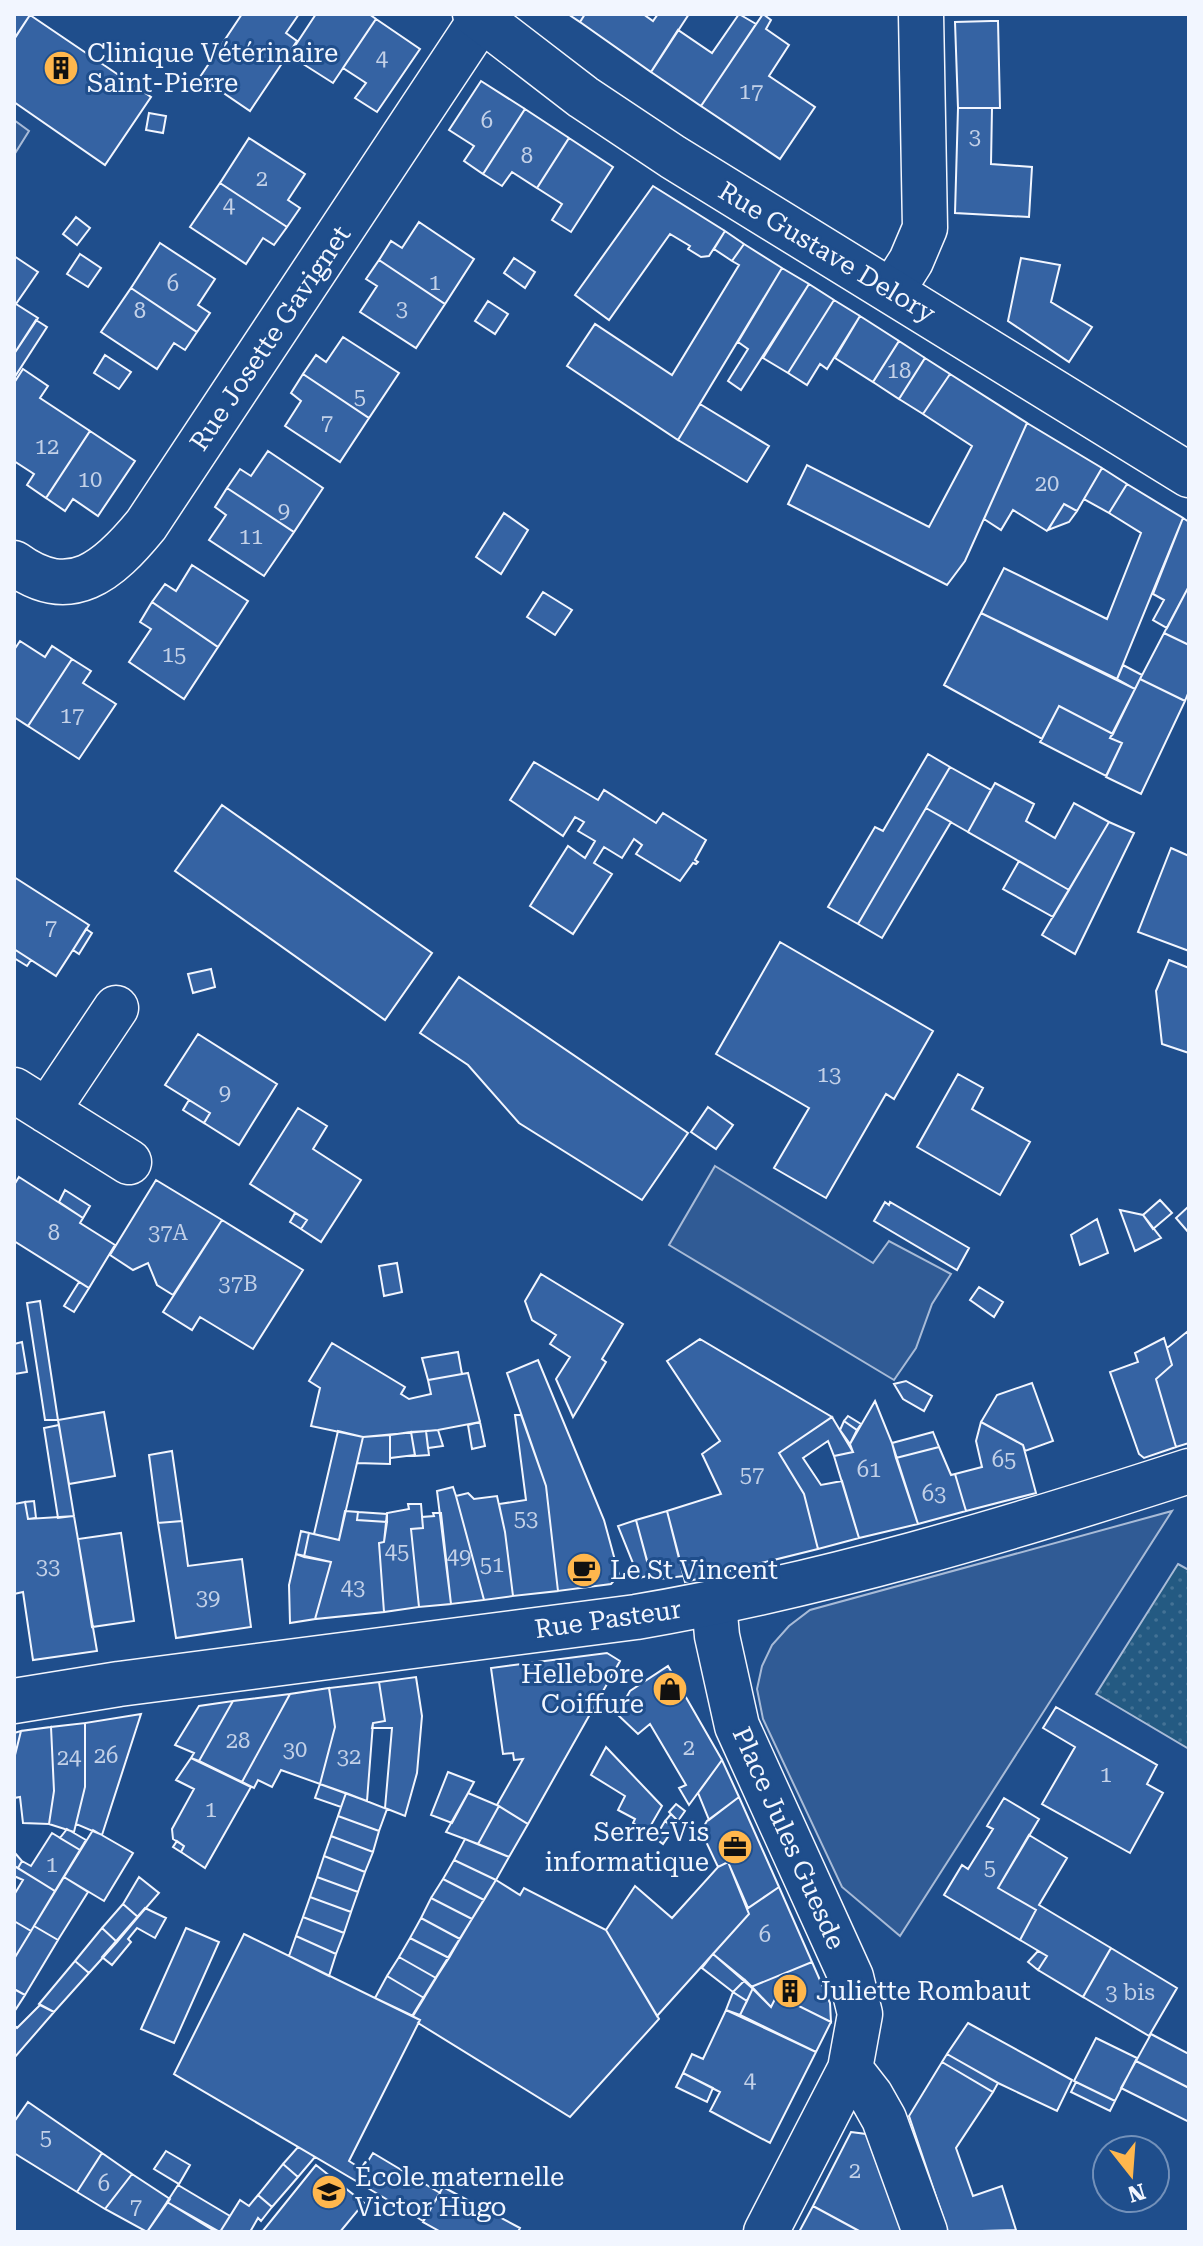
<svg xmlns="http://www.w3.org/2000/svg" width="1203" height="2246" font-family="'Roboto Serif',serif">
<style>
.park{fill:url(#park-dots);stroke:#a8bbd7;stroke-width:2}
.parking{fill:#305b95;stroke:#a8bbd7;stroke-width:2}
.building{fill:#3563a3;stroke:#f2f6ff;stroke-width:2}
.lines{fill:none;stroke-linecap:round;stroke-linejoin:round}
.street-casing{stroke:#f2f6ff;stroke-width:47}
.secondary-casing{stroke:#f2f6ff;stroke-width:47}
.street{stroke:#1f4e8c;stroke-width:44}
.secondary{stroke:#1f4e8c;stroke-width:44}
.labels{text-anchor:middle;stroke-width:6;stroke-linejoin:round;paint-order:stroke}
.number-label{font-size:22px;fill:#c3d1e8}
.poi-label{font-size:26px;fill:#f2f6ff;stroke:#1f4e8c;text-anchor:start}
.street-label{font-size:26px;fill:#f2f6ff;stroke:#1f4e8c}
</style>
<defs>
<pattern id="park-dots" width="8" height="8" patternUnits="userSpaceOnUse" patternTransform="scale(2)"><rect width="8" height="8" fill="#245a82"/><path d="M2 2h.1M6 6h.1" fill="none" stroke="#447295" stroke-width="1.8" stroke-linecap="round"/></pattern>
</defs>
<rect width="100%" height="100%" fill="#1f4e8c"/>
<path class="park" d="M1178,1564L1189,1570V1749L1096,1694Z"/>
<path class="parking" d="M14,120L29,131L14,155Z
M715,1166L873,1263L889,1241L951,1274L932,1304L916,1348L894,1380L669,1245Z
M1172,1511L900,1936L842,1887L763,1719L757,1689L762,1666L772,1645L789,1626L810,1610Z"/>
<path class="building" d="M14,14L30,15L15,38L14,37Z
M242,14H299L286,33L297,41L250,111L200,77Z
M316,14H369L376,19L333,83L289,55Z
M568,14H585L580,22Z
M585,14H643L653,21L658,14H689L651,72L580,22Z
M739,14L756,24L701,106L651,72L678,30L712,53Z
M763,14L771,20L766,29L789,45L769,76L815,107L780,159L701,106Z
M30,15L151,97L105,165L14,102V39Z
M376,19L420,49L377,112L355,98L366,83L343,68Z
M991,21H998L1000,108H958L955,22Z
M481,81L525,109L483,174L464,161L474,146L449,130Z
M958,108H992L991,164L1032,167L1029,217L955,213Z
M525,109L569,138L537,188L512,172L502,186L483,174Z
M149,113L166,116L163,133L146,130Z
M249,138L305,174L288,200L300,208L287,227L220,183Z
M569,138L613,167L571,232L552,220L562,204L537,188Z
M220,183L287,227L274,245L263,238L246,264L190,227Z
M653,186L725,231L709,256L701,257L688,249L690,246L670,234L609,320L575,295Z
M76,217L90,228L77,245L63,234Z
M419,222L474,259L445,304L379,260L391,241L402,248Z
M725,231L744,244L732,261L714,249Z
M160,243L215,279L198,305L210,313L197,332L131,288Z
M744,244L782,268L678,440L567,366L595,324L672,375L739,265L732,261Z
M80,254L101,268L88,287L67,274Z
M14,256L38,272L16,304L38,318L14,354Z
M514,258L535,272L525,288L504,273Z
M1021,258L1060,265L1051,302L1092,327L1069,362L1008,321Z
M379,260L445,304L416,348L360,312L377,286L366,279Z
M782,268L809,284L741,390L728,381L748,349L738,342Z
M809,284L834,300L788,373L763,358Z
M131,288L197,332L185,350L174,343L157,369L101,332Z
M834,300L860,316L827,369L820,364L807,385L788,373Z
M488,301L508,314L495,334L475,321Z
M860,316L899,341L873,382L835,358Z
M36,320L47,327L14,378V354Z
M343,337L399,373L369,418L303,374L316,355L326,362Z
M899,341L925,358L899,399L873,382Z
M105,355L131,372L119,389L94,373Z
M925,358L950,374L923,414L899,399Z
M23,369L48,386L40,398L90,431L46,498L27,485L34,474L14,461V383Z
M303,374L369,418L340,462L285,426L301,401L291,393Z
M950,374L1027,423L965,561L947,585L788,504L807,465L929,527L972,446L923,414Z
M700,404L769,446L747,482L678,440Z
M1027,423L1102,468L1077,511L1064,504L1047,531L1013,510L1001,530L984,519Z
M90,431L135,461L98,516L73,499L65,511L46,498Z
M268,451L323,488L294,532L227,488L240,469L251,476Z
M1102,468L1127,484L1109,513L1084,499Z
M1127,484L1183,518L1117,679L981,613L1004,568L1107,619L1141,533L1109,513Z
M227,488L294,532L264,576L209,540L226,515L215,507Z
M1064,504L1077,511L1069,522L1048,530Z
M504,513L528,530L501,574L476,557Z
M1183,518L1189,522V586L1167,628L1153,620L1164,600L1153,594Z
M192,565L248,601L218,647L152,602L165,584L176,591Z
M1189,586V645L1164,633Z
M543,592L572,610L555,635L527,617Z
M152,602L218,647L184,699L129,662L151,629L140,622Z
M981,613L1135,689L1113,734L1059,706L1042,739L944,685Z
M1164,633L1189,645V691L1185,701L1140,679Z
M20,641L45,657L52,646L72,659L28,726L14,717V650Z
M72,659L91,671L83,683L116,704L79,759L28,726Z
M1123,665L1142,675L1135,689L1117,679Z
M1140,679L1185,701L1141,794L1106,777L1122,743L1110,738Z
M1059,706L1113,734L1110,738L1122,743L1106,776L1040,742Z
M928,754L950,767L858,924L828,907L875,827L883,831Z
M534,762L598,800L604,790L656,823L663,813L706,840L695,860L698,862L696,864L693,863L680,881L636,854L642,845L634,839L622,858L604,847L594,863L612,874L573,934L530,906L568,846L585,858L595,841L578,831L584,822L575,817L563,836L510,800Z
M950,767L991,790L968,832L926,808Z
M995,783L1034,804L1026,821L1055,838L1074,803L1109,822L1069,890L968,832Z
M222,805L432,953L385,1020L175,871Z
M926,808L951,822L882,938L858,924Z
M1109,822L1134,833L1075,954L1042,935Z
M1171,848L1189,856V951L1138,932Z
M1019,861L1069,890L1053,917L1003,889Z
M14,877L89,925L56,976L14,949Z
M86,929L92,933L79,954L73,950Z
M780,942L933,1031L894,1099L886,1094L826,1198L774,1168L809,1108L716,1054Z
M14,949L31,960L27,966L14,958Z
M1169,960L1189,968V1053L1162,1044L1156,991Z
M211,969L215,987L193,993L188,974Z
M459,977L688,1133L642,1200L519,1123L468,1065L420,1033Z
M198,1034L277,1084L239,1145L204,1123L210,1113L165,1085Z
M958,1074L983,1088L972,1109L1030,1142L1000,1195L917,1147Z
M189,1100L210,1113L204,1123L183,1110Z
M708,1107L733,1125L716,1149L691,1132Z
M298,1108L327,1126L313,1149L361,1180L321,1242L301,1229L307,1220L250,1184Z
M19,1177L83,1218L80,1223L115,1245L89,1288L14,1241V1185Z
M156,1180L222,1220L173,1295L157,1285L148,1263L133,1270L110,1255Z
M65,1190L90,1206L83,1218L59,1202Z
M1160,1200L1172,1213L1153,1229L1143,1215Z
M885,1202L889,1205L890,1202L969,1248L957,1270L874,1221Z
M1189,1206V1233L1176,1218Z
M1120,1210L1143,1215L1161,1238L1135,1251Z
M295,1213L307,1220L301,1229L290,1222Z
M1097,1219L1108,1253L1080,1265L1071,1235Z
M222,1220L303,1270L253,1349L200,1317L192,1330L163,1312Z
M397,1263L402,1292L384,1296L379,1266Z
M541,1274L623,1324L602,1359L606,1362L573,1417L556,1379L570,1357L550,1344L556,1335L532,1320L525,1301Z
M79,1282L89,1288L74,1312L64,1306Z
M979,1287L1003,1302L994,1317L970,1300Z
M40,1301L58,1420H45L27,1303Z
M1188,1331L1189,1443L1176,1447L1156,1379L1172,1365L1167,1348Z
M1164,1338L1172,1365L1156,1379L1176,1447L1144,1458L1139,1454L1110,1372L1138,1362L1135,1353Z
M700,1339L832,1417L779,1453L804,1494L818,1549L685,1582L667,1511L721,1494L702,1454L720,1441L667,1361Z
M22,1342L27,1372L14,1374V1344Z
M332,1343L405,1387L401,1394L409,1399L431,1394L428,1380L468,1373L480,1422L438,1430L363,1437L311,1426L320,1388L309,1381Z
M458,1352L462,1374L428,1380L422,1358Z
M538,1360L604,1520L619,1575L611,1584L558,1591L546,1486L507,1373Z
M906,1381L932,1396L924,1411L903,1399L894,1384Z
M1032,1383L1053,1441L1025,1451L1023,1445L981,1422L997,1395Z
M875,1401L892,1443L918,1524L859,1538L834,1456L853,1452L850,1444Z
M104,1412L115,1476L69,1484L58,1420Z
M515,1415H521L546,1486L558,1591L513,1596L505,1532L499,1504L526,1500Z
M848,1416L861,1424L857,1430L844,1421Z
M832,1417L853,1452L834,1456L828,1441L803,1458L821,1485L842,1481L859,1538L818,1549L804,1494L779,1453Z
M844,1421L857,1430L850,1444L840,1430Z
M480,1422L485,1446L472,1449L468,1425Z
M981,1422L1023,1445L1036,1493L966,1511L955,1474L982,1467L976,1441Z
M59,1425L74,1516L58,1518L44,1428Z
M438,1430L443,1446L428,1448L426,1431Z
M338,1431L363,1437L339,1540L314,1534Z
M426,1431L429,1455L415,1456L411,1432Z
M411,1432L415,1455L390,1458V1435Z
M933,1432L939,1447L896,1458L892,1443Z
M390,1435V1464L357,1463L363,1437Z
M939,1447L951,1475L955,1474L966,1511L918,1524L896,1458Z
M172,1451L182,1521L158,1523L149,1455Z
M453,1487L456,1496L484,1600L451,1604L437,1491Z
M468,1493L474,1499L497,1496L505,1532L513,1596L484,1600L456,1496Z
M34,1501L36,1518L28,1519L25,1502Z
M25,1502L28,1519L74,1516L97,1651L33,1660L23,1592L14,1594V1504Z
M408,1504H421L423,1528L411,1529L419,1607L384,1612L379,1543L384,1542L387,1513L409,1509Z
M345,1511L358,1512L357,1520L387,1522L384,1542L379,1543L384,1612L315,1619L331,1562L304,1557L309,1533L339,1540Z
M667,1511L684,1576L652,1580L636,1520Z
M358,1512L387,1514V1522L357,1520Z
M433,1513H441L451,1604L419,1607L411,1529L423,1528L422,1517L434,1516Z
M636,1520L651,1575L639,1578L618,1526Z
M182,1521L188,1566L242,1559L251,1627L176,1638L158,1523Z
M301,1531L309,1533L304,1557L296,1554Z
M121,1533L134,1621L92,1627L78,1539Z
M296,1554L331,1562L315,1619L290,1623L289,1585Z
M607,1653L620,1661L528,1824L497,1805L523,1759L514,1760L513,1753L503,1754L491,1668Z
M668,1666L722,1760L689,1805L679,1788L686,1785L650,1724L638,1734L617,1714L630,1691Z
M416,1677L422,1716L417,1773L405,1816L385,1808L392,1728H372L373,1723L385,1721L379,1682Z
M379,1682L385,1721L373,1723L367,1801L320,1784L335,1727L329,1688Z
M329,1688L335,1727L320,1784L281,1770L272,1787L258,1780L254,1788L242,1782L290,1694Z
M290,1694L242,1782L199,1761L233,1701Z
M233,1701L199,1761L191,1758L194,1753L175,1745L199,1706Z
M1056,1707L1157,1765L1147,1784L1163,1793L1130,1853L1042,1804L1075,1747L1043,1728Z
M141,1714L102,1835L76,1824L85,1787V1723Z
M85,1723V1787L74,1832L49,1824L54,1791L51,1727Z
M51,1727L54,1791L49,1824L23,1823L20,1797L14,1798V1759L21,1731Z
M21,1731L14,1759V1733Z
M606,1747L662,1806L647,1832L633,1823L635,1819L618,1810L625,1796L591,1775Z
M191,1758L251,1787L205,1868L181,1852L184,1846L173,1839L172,1829L194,1789L176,1780Z
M722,1760L739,1797L709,1820L698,1793Z
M448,1772L474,1782L452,1823L431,1815Z
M320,1784L346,1793L341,1807L315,1798Z
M346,1793L387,1809L379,1831L338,1816Z
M468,1793L499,1806L478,1844L446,1832Z
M739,1797L779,1887L748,1908L728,1862L718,1867L701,1831L707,1821Z
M1004,1798L1039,1819L998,1888L1036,1910L1020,1940L944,1895L962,1865L968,1869L993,1829L987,1826Z
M676,1804L685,1811L678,1821L669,1812Z
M499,1806L528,1824L509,1857L478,1844Z
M671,1814L678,1821L674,1828L665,1821Z
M338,1816L379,1831L373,1852L331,1836Z
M665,1821L674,1828L663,1844L655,1838Z
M67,1829L86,1840L80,1850L60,1838Z
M93,1830L133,1853L104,1901L64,1877Z
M52,1833L80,1850L55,1891L18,1868L22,1861L31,1866Z
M1029,1835L1067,1858L1039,1905L1111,1948L1083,1997L1038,1970L1047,1956L1020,1940L1036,1910L998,1888Z
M331,1836L373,1852L365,1872L324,1856Z
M465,1839L509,1857L496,1880L454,1860Z
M177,1841L184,1846L181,1852L173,1847Z
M15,1853L22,1861L18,1868L14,1866Z
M324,1856L365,1872L358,1892L317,1877Z
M454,1860L496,1880L484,1900L443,1879Z
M728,1862L749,1914L657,2016L606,1930L635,1886L672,1918L718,1867Z
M14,1866L55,1891L31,1931L14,1921V1895L23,1880L14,1876Z
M64,1877L88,1892L58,1940L34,1926Z
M139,1877L159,1893L138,1917L123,1904Z
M317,1877L358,1892L351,1912L310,1897Z
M443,1879L484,1900L472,1919L431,1898Z
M496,1880L520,1895L524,1888L606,1930L659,2019L570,2117L418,2023L420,2020L412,2016Z
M779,1887L812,1962L751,1987L713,1954L749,1914L747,1909Z
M310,1897L351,1912L344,1933L303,1917Z
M431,1898L472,1919L460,1939L421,1918Z
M123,1904L138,1917L117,1942L102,1928Z
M145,1908L166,1918L155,1938L137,1928L128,1939L131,1942L112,1965L102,1957Z
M303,1917L344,1933L336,1954L296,1936Z
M421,1918L460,1939L449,1958L410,1938Z
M14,1921L31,1931L14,1959Z
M34,1926L58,1940L25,1995L14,1989V1959Z
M102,1928L117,1942L89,1973L75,1961Z
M186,1928L219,1942L174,2043L141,2029Z
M244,1934L420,2020L349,2161L363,2170L356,2181L174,2074Z
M296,1936L336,1954L329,1976L289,1956Z
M410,1938L449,1958L436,1978L399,1957Z
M1111,1948L1177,1988L1149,2036L1083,1997Z
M1038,1951L1047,1956L1038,1970L1028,1962Z
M713,1954L745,1980L733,1992L702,1968Z
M399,1957L436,1978L424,1998L387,1976Z
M75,1961L89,1973L54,2012L39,2004Z
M812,1962L830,2003L831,2022L777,1995L771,2007L751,1987Z
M387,1976L424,1998L413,2016L375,1998Z
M745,1980L753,1988L747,2001L733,1992Z
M753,1988L771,2007L777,1995L831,2022L816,2052L740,2015Z
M14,1989L25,1995L14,2012Z
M733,1992L747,2001L740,2015L726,2010Z
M40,2005L54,2012L15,2057L14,2025L17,2028Z
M726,2010L816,2052L770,2143L710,2111L720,2092L683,2073L692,2054L703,2059Z
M968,2023L1072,2080L1057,2111L998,2083L947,2054Z
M1151,2034L1189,2054V2088L1136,2061Z
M1096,2038L1137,2058L1115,2101L1074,2081Z
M947,2054L998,2083L993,2092L942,2062Z
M1136,2061L1189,2088V2122L1121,2088Z
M942,2062L993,2092L956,2148L973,2196L1002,2186L1016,2230L948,2232L909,2116Z
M683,2073L713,2088L707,2102L676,2087Z
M1076,2082L1115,2101L1110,2111L1071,2092Z
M28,2102L102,2153L77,2192L14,2153V2122Z
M851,2132L866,2134L902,2232H861L813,2206Z
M298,2147L315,2157L298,2177L283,2164Z
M166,2151L190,2165L179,2184L154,2169Z
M102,2153L132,2174L105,2209L77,2192Z
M373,2153L440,2193L423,2221L356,2181Z
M283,2164L298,2177L272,2207L258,2195Z
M316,2165L364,2203L340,2232H262Z
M132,2174L170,2199L147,2232L105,2209Z
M178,2185L230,2216L220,2232L167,2202Z
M443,2187L520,2228L518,2232H441L423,2222Z
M258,2195L272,2207L261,2221L258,2218L250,2232H220L240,2200L249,2206Z
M167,2202L216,2232H147Z
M813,2206L861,2232H799Z"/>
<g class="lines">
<defs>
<path id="street" d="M892,291L911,261L925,228L921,14
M14,563C71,605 109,570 146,525L481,19
M14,1090L129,1162
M47,1111L116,1008
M714,1603L717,1636L737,1726L851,1977L860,2014L850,2069L766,2232
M850,2069L871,2096L884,2119L925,2232"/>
<path id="secondary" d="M475,14L583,97L673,157L1189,475
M14,1701L119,1684L636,1617C824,1585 1007,1530 1189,1471"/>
</defs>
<use href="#street" class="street-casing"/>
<use href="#secondary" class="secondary-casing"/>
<use href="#street" class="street"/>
<use href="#secondary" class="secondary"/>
</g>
<defs>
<symbol id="building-disc" viewBox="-11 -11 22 22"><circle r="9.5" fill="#ffb74d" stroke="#1f4e8c"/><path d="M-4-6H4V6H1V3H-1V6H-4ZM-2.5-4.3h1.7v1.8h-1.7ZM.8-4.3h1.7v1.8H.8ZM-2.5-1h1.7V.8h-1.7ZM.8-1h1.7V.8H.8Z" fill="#111"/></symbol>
<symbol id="cafe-disc" viewBox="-11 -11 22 22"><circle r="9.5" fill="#ffb74d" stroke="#1f4e8c"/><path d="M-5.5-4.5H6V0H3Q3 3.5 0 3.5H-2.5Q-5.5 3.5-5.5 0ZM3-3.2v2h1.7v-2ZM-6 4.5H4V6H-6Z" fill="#111"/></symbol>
<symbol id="shop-disc" viewBox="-11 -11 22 22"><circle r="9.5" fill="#ffb74d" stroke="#1f4e8c"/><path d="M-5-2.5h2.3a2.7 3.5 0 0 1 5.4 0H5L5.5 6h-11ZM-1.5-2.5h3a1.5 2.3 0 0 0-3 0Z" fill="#111"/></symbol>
<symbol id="office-disc" viewBox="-11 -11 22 22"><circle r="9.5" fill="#ffb74d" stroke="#1f4e8c"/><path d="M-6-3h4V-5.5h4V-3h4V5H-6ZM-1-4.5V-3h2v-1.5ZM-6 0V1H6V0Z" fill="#111"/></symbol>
<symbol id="school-disc" viewBox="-11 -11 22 22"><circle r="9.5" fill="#ffb74d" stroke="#1f4e8c"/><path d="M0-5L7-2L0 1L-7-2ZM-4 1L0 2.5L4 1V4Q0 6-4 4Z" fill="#111"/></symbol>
</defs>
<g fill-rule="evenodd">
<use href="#building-disc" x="41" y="48" width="40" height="40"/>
<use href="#cafe-disc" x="564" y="1550" width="40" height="40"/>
<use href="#shop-disc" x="650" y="1669" width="40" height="40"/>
<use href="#office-disc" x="715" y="1827" width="40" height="40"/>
<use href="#building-disc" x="770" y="1971" width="40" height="40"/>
<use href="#school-disc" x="309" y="2172" width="40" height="40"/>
</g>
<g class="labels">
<g class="number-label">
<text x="382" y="66">4</text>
<text x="751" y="99">17</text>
<text x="487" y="128">6</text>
<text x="975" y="144">3</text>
<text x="527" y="163">8</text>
<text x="262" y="186">2</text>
<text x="229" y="213">4</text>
<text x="435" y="290">1</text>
<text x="173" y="291">6</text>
<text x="402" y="316">3</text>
<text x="140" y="318">8</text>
<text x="899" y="378">18</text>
<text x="360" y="404">5</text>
<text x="327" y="430">7</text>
<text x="47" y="454">12</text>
<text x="90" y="487">10</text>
<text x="1047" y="491">20</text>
<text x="284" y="518">9</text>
<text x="251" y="544">11</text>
<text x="174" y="662">15</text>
<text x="72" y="723">17</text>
<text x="51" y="935">7</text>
<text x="829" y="1082">13</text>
<text x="225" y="1100">9</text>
<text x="54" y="1240">8</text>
<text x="168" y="1240">37A</text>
<text x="238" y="1291">37B</text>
<text x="1004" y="1467">65</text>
<text x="869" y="1477">61</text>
<text x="752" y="1482">57</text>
<text x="934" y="1501">63</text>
<text x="526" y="1526">53</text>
<text x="397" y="1559">45</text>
<text x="459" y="1564">49</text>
<text x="492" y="1572">51</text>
<text x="48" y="1574">33</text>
<text x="353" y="1595">43</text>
<text x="208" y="1605">39</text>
<text x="238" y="1748">28</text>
<text x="689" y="1755">2</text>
<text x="295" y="1757">30</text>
<text x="106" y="1763">26</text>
<text x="349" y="1764">32</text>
<text x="69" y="1765">24</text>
<text x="1106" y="1782">1</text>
<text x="211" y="1817">1</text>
<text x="52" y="1872">1</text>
<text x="990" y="1875">5</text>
<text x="765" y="1942">6</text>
<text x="1130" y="2000">3 bis</text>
<text x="750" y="2088">4</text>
<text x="46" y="2145">5</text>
<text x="855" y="2178">2</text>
<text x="104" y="2191">6</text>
<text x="136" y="2214">7</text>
</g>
<g class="poi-label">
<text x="87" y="62">Clinique Vétérinaire<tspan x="87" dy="30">Saint-Pierre</tspan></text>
<text x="610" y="1579">Le St Vincent</text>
<text x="644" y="1683" text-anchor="end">Hellebore<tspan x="644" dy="30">Coiffure</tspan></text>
<text x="709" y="1841" text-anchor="end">Serre-Vis<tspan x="709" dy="30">informatique</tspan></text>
<text x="816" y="2000">Juliette Rombaut</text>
<text x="355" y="2186">École maternelle<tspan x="355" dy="30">Victor Hugo</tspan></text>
</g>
<g class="street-label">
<text transform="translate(827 252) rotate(31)" y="9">Rue Gustave Delory</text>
<text transform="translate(270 338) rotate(-56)" y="9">Rue Josette Gavignet</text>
<text transform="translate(608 1619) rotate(-8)" y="9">Rue Pasteur</text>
<text transform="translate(789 1838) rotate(66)" y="9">Place Jules Guesde</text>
</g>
</g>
<rect width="1203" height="2246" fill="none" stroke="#f2f6ff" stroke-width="32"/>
<g transform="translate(1131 2174) rotate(163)"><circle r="38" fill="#1f4e8c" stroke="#7391ba" stroke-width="2"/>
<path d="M0-6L14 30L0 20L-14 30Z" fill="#ffb74d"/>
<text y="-12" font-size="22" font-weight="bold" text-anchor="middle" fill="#f2f6ff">N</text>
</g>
</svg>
